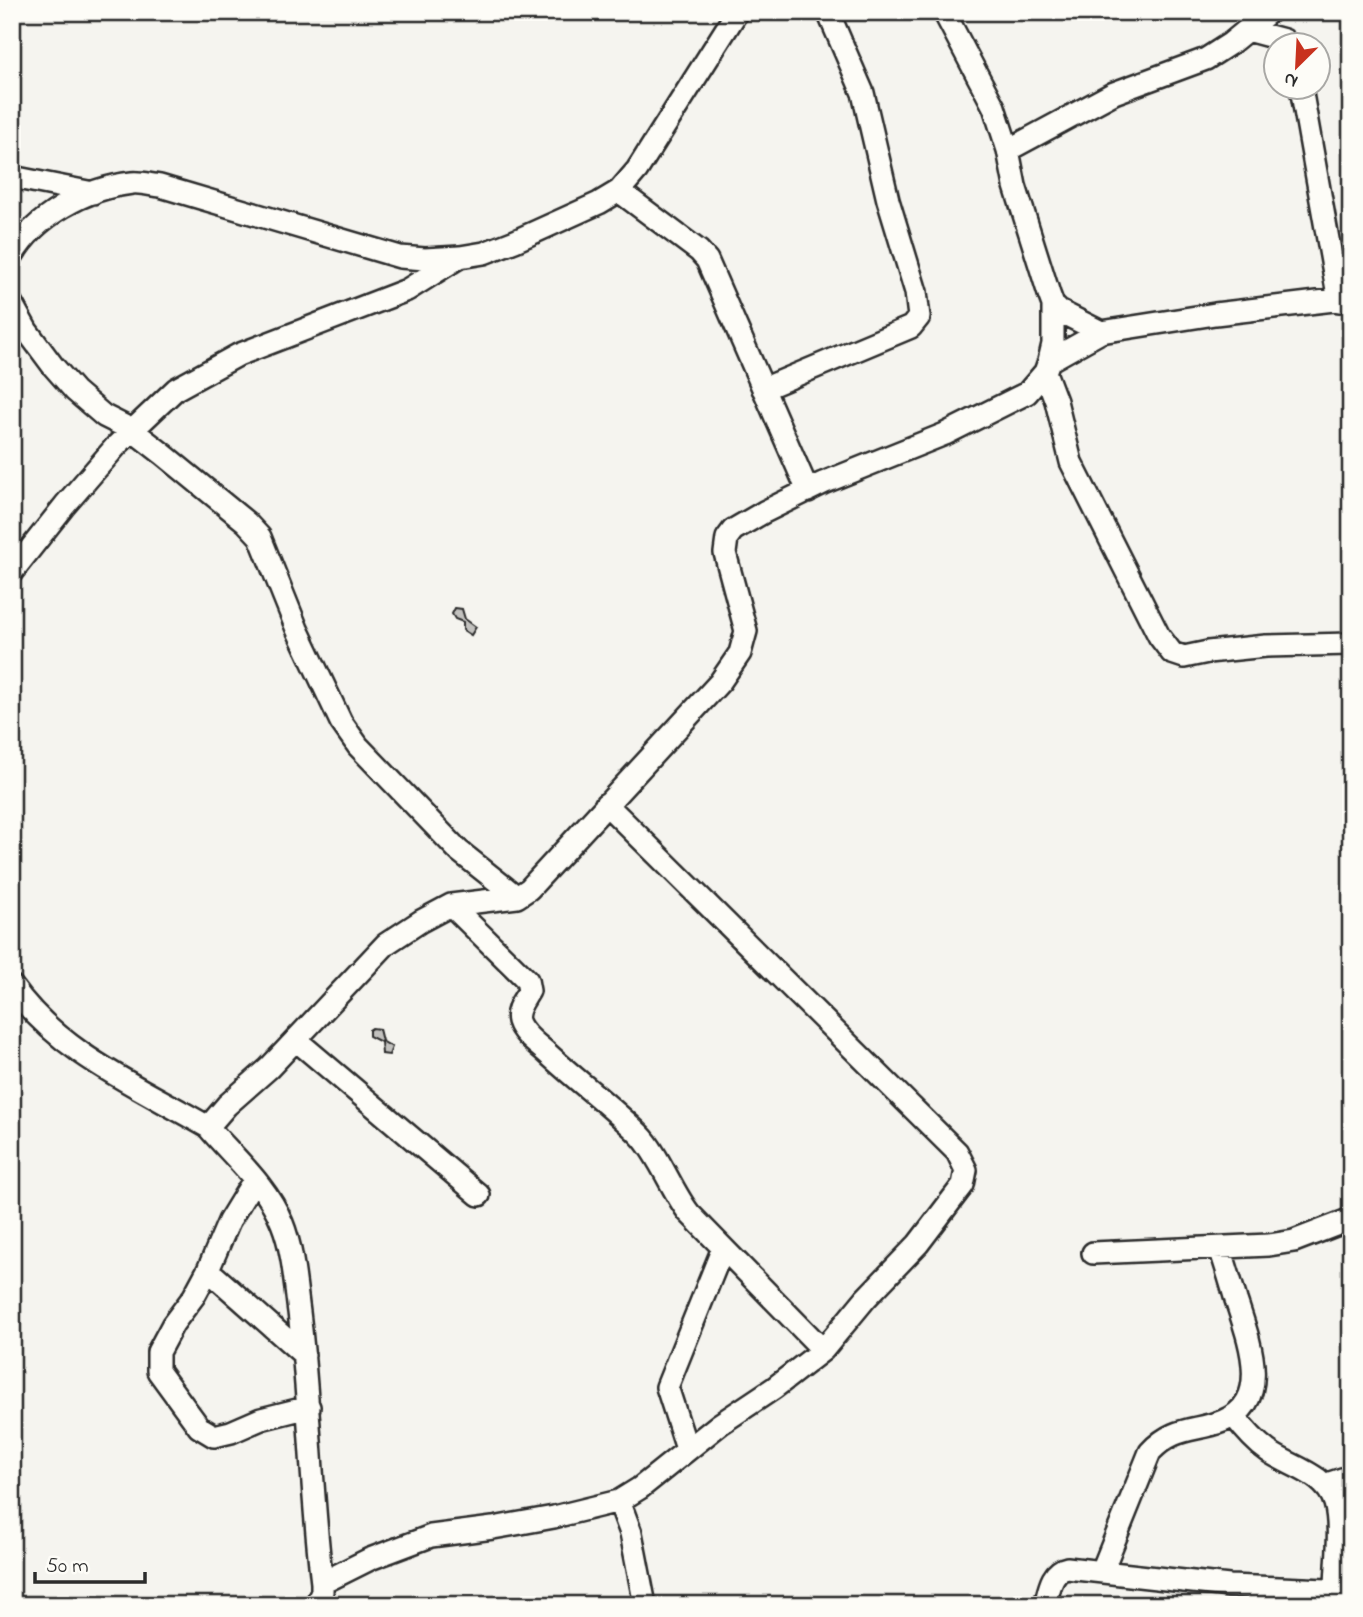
<svg xmlns="http://www.w3.org/2000/svg" width="1363" height="1617" font-family="'Indie Flower',sans-serif">
<style>
.building{fill:#c2c1be;stroke:#2b2b2b;stroke-width:2}
.lines{fill:none;stroke-linecap:round;stroke-linejoin:round}
.minor-casing{stroke:#2b2b2b;stroke-width:26}
.minor{stroke:#fdfcf7;stroke-width:21}
</style>
<rect width="100%" height="100%" fill="#f5f4ef"/>
<filter id="ink" filterUnits="userSpaceOnUse"><feTurbulence type="fractalNoise" baseFrequency=".0143" numOctaves="2"/><feDisplacementMap in="SourceGraphic" scale="14" xChannelSelector="R" yChannelSelector="G"/><feConvolveMatrix kernelMatrix="1 2 1 2 8 2 1 2 1" color-interpolation-filters="sRGB"/></filter>
<g filter="url(#ink)">
<path class="building" d="M455,608L462,609L465,619L476,627L471,635L463,630V622L455,619L452,614Z
M372,1028L379,1029L382,1041L392,1047L389,1055L382,1054L381,1042L369,1036V1030Z"/>
<g class="lines">
<defs>
<path id="minor" d="M944,12L994,107L1008,150L1015,186L1049,294L1053,305L1059,311L1101,332L1215,314L1351,298
M1247,30L1284,40L1289,46
M1301,88L1339,301
M1008,150L1114,93L1206,59L1231,43L1269,12
M12,177L93,193
M619,191L699,251L707,260L808,491
M12,256C35,216 86,188 132,183C141,182 151,185 160,186L400,257L425,259L460,257L484,253L515,241L599,203L619,191L637,170L737,12
M12,304L27,331L53,366L75,391L104,416L132,430L163,454L246,522L260,537L297,629L341,722L358,746L459,851L517,897
M1049,361L1101,332
M1045,372L1056,401L1071,462L1159,636L1172,653L1184,657L1208,652L1266,646L1351,644
M763,389L911,327L919,317L916,292L888,200L863,93L828,12
M12,572L65,505L117,445L176,389L238,355L407,290L458,258
M451,905L527,980L529,991C524,1000 515,1010 518,1021C522,1034 537,1044 547,1053C577,1081 611,1106 640,1135C658,1153 672,1191 689,1213L823,1350
M12,986C60,1054 138,1086 208,1127
M296,1040L479,1195
M254,1180L229,1221L208,1270L194,1296L173,1324L158,1352V1371L199,1427L214,1436L231,1432L261,1419L309,1407
M1093,1253L1269,1245L1294,1241L1351,1219
M208,1270L304,1355
M1234,1416C1244,1429 1254,1441 1268,1451C1290,1467 1326,1473 1335,1503C1342,1527 1336,1564 1336,1590
M687,1449L667,1387L723,1248
M1324,1485L1351,1476
M619,1501L631,1533L645,1605
M1102,1571L1150,1452C1174,1426 1194,1432 1223,1421C1274,1401 1248,1337 1236,1300C1231,1283 1226,1266 1220,1248
M322,1583L370,1559L431,1536L493,1528L554,1517L619,1501L640,1488L720,1424L774,1388L823,1350L866,1298L918,1244L963,1185L966,1170L957,1152L606,804
M316,1605L322,1592V1583C311,1493 310,1402 299,1312C295,1283 293,1250 282,1223C267,1185 233,1157 208,1127L227,1105L269,1068L386,944L421,921L451,905L517,897L529,889L720,682L740,653L746,631L725,553L727,538L733,530L764,512L823,483L945,434L1027,393L1045,372L1049,361L1053,344V305
M1045,1605C1049,1591 1051,1571 1067,1568L1229,1586L1351,1591"/>
</defs>
<use href="#minor" class="minor-casing"/>
<use href="#minor" class="minor"/>
</g>
</g>
<rect width="1363" height="1617" fill="none" stroke="#fdfcf7" stroke-width="42"/>
<rect x="21" y="21" width="1321" height="1575" fill="none" stroke="#2b2b2b" stroke-width="2.5" filter="url(#ink)"/>
<g transform="translate(1297 66) rotate(204)"><circle r="33" fill="#fdfcf7" stroke="#a9a8a5" stroke-width="2"/>
<path d="M0-5L12 26L0 18L-12 26Z" fill="#c8321e"/>
<text y="-10" font-size="19" font-weight="bold" text-anchor="middle" fill="#2b2b2b">N</text>
</g>
<path d="M35 1572v10h110v-10" fill="none" stroke="#2b2b2b" stroke-width="3.5"/>
<text x="46" y="1572" font-size="21" fill="#2b2b2b" stroke="#fdfcf7" stroke-width="5" paint-order="stroke">50 m</text>
</svg>
